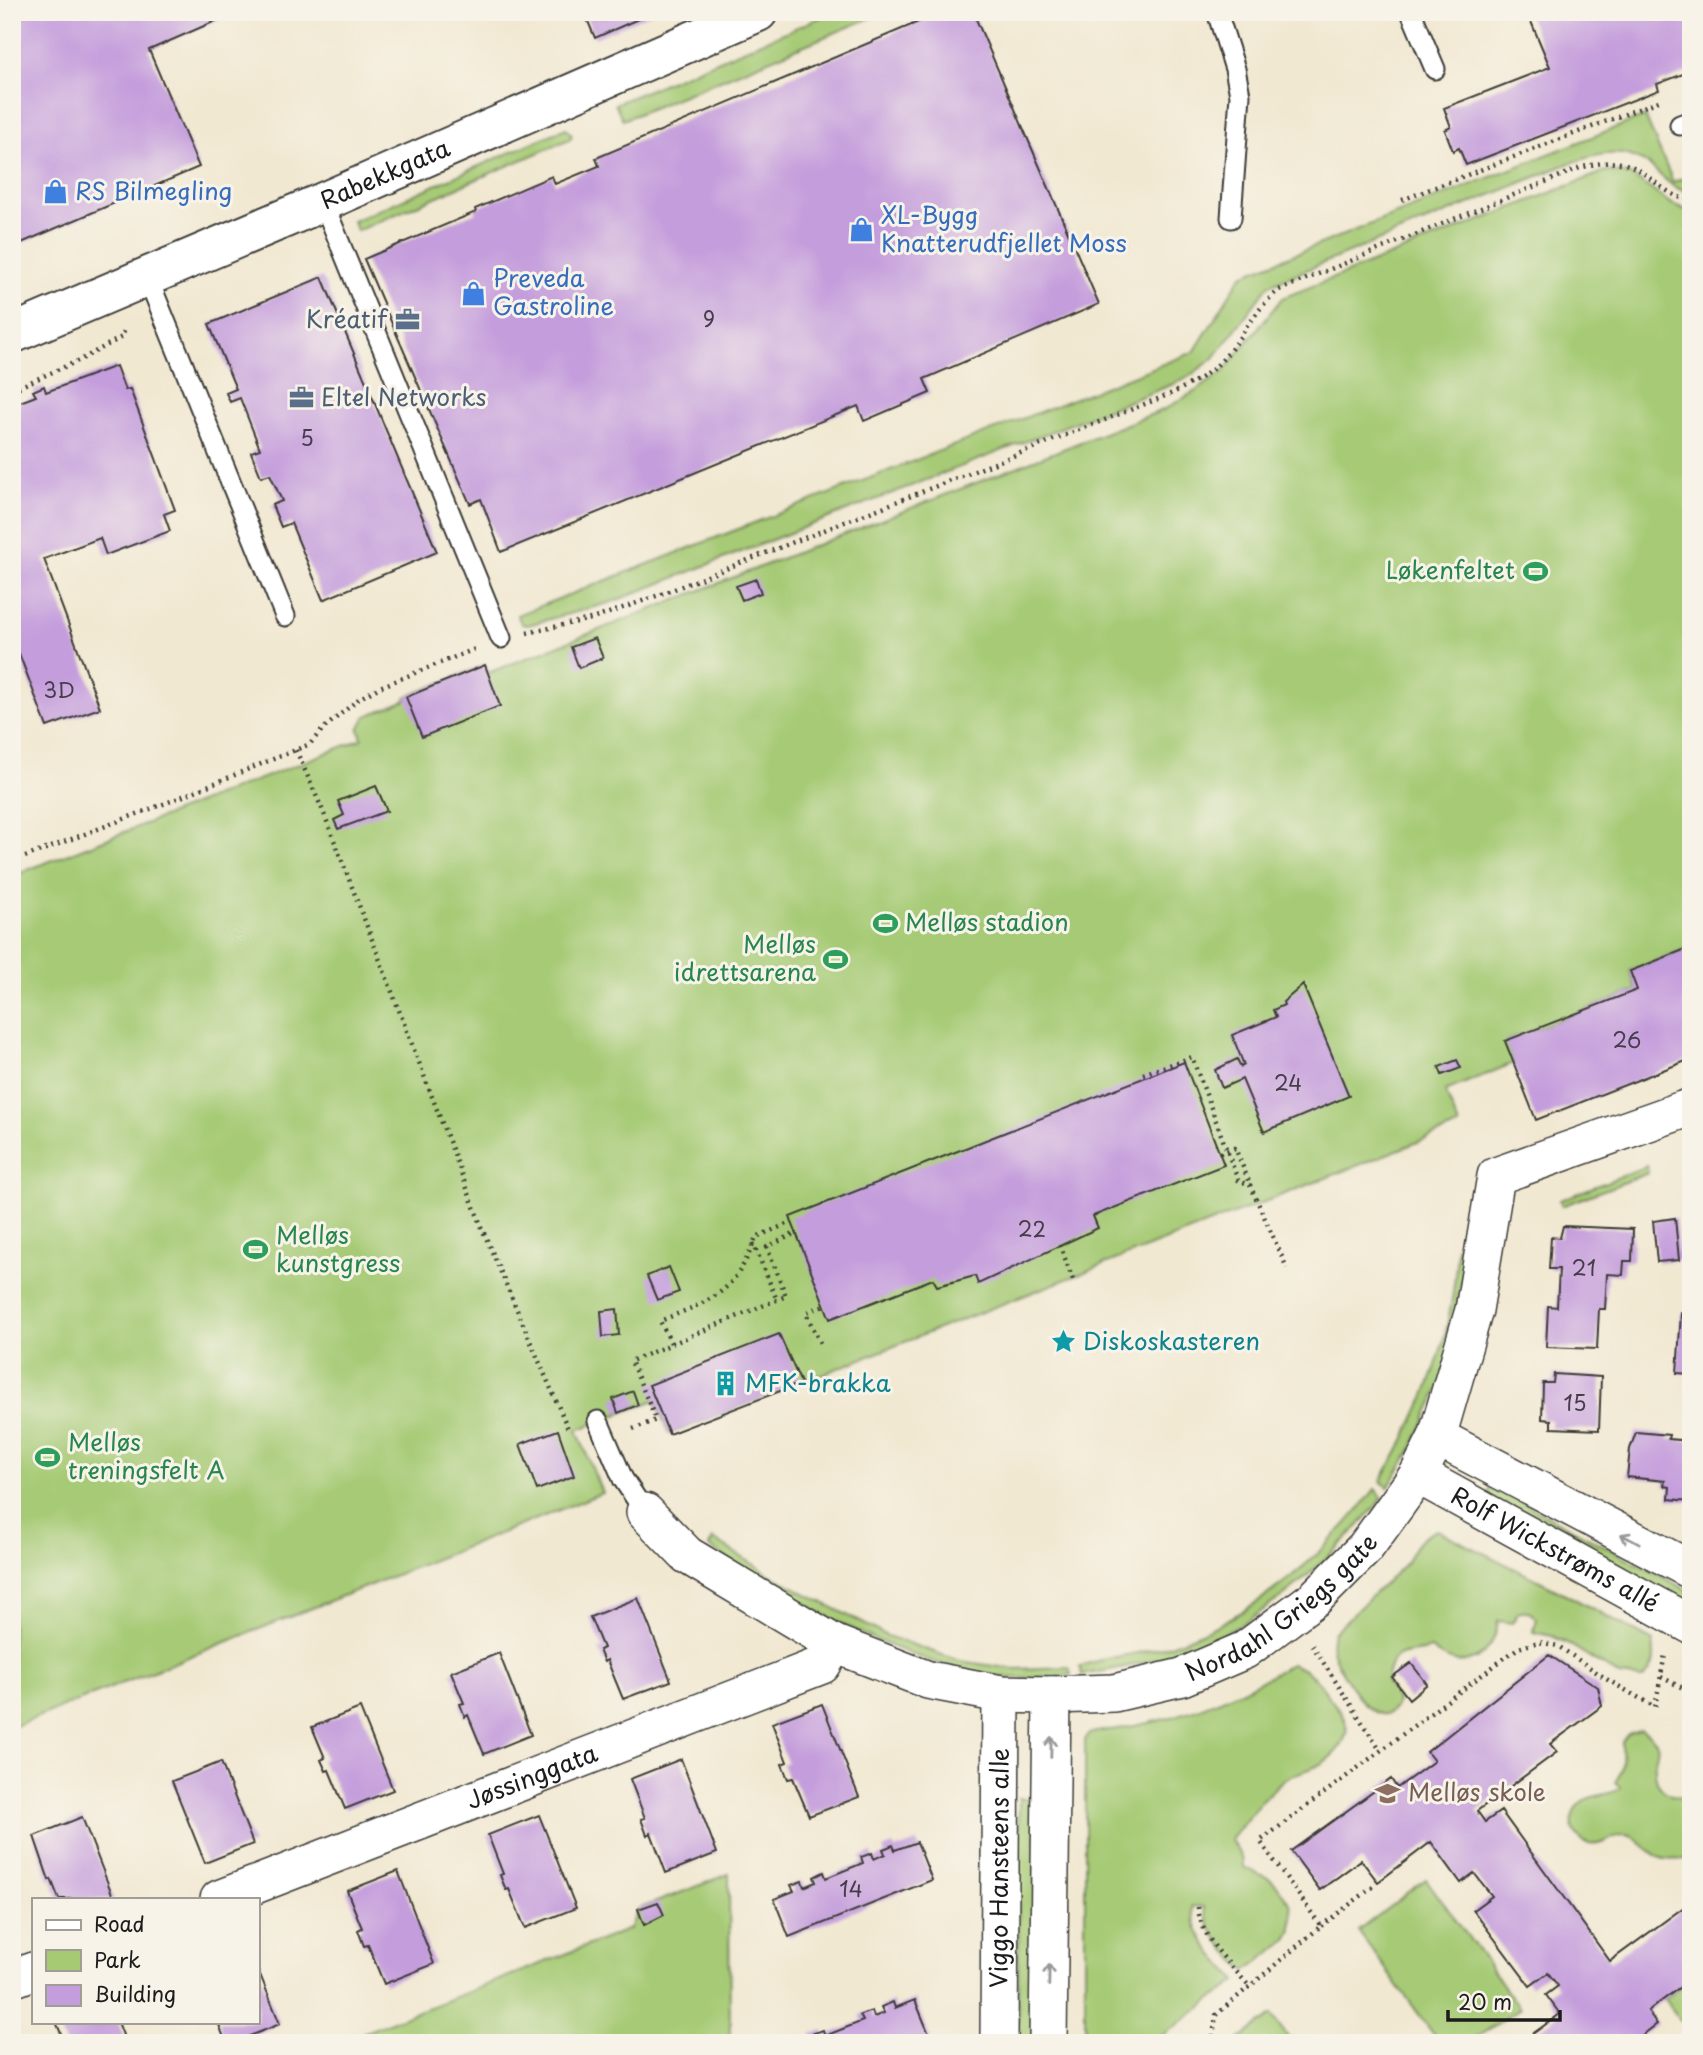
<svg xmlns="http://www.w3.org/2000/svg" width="1703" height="2055" font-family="'Playpen Sans',sans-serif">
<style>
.green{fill:#a6ca74;stroke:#617348;stroke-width:2}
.building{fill:#c49ddc}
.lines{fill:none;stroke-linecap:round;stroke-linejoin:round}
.service-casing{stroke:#3c3b37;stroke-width:23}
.minor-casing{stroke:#3c3b37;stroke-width:40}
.tertiary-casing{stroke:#3c3b37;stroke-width:42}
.path{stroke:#3c3b37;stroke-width:4.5;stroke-dasharray:2 5;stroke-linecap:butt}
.service{stroke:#fff;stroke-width:19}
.minor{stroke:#fff;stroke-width:37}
.tertiary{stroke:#fff;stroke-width:38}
.oneway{stroke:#999}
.labels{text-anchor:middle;stroke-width:6;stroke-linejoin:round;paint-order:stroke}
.number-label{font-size:21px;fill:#463c4c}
.street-label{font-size:24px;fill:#1c1c1c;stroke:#f7f3e8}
.shop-label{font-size:24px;fill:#366cbe;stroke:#f7f3e8;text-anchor:start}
.service-label{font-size:24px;fill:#4e5e75;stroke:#f7f3e8;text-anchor:end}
.leisure-label{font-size:24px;fill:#27864d;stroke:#f7f3e8;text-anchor:start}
.culture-label{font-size:24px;fill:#0d838f;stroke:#f7f3e8;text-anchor:start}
.education-label{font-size:24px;fill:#785e54;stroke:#f7f3e8;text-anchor:start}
</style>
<rect width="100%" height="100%" fill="#f7f3e8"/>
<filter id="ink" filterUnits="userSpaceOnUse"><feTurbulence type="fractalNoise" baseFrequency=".0143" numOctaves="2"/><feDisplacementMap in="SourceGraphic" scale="14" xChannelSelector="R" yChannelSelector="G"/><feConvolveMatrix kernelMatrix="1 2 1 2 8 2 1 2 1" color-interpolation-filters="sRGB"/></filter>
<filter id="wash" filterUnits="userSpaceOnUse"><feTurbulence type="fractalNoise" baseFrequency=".00686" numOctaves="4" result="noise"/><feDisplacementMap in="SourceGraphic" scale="28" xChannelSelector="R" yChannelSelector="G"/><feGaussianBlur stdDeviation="1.57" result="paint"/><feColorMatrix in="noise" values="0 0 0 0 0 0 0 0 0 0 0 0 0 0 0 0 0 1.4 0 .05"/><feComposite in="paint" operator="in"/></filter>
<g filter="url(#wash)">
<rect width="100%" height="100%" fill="#f1e8d1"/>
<path class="green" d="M833,12H885L623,120L615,104Z
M1645,116L1673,182L1691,175V193C1674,188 1671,185 1658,173C1628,144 1600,153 1565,165L1269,285L1213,359L1188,377L1171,385L612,602L528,625L522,624L517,615L1194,352L1242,275Z
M566,128L572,135L570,139L357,231L353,221Z
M1606,171L1631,175L1670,203L1691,212V947L1630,971L1637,990L1506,1041L1514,1063L1445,1091L1459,1126L669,1434L655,1400L577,1430L602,1493L12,1727V876L362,739L359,729L366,716L407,700L406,697L485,665L488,673L1163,410L1199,389L1223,372L1282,298Z
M1647,1166L1648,1173L1562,1206L1560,1200Z
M1457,1245H1468L1443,1380L1412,1449L1388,1488L1381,1481C1427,1404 1454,1336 1457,1245Z
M1491,1486L1691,1592V1608L1486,1501Z
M1375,1489L1383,1498C1332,1558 1270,1617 1196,1647C1159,1662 1120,1668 1082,1675L1080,1666C1112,1655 1147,1654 1179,1642C1258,1613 1325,1555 1375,1489Z
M1437,1530L1554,1588L1653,1641C1655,1658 1656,1668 1642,1679L1620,1676L1567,1643L1552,1636L1533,1632L1537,1619C1531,1612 1527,1610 1518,1613L1512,1623L1498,1621C1494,1660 1461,1674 1431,1649C1403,1657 1392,1646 1386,1682L1397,1699L1396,1707C1392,1711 1388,1715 1381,1714C1364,1713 1336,1665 1332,1649C1330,1644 1332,1638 1333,1633L1407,1562C1414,1546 1420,1537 1437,1530Z
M713,1539L774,1577L887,1636L960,1661L1014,1669L1069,1667L1071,1675C1053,1676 1035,1678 1017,1678C994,1678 971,1672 948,1666C861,1642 786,1594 709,1547Z
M1291,1664C1312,1672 1317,1680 1330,1698C1335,1705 1342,1713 1345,1721C1353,1742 1327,1763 1310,1769C1301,1772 1293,1774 1285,1779C1263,1796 1248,1818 1231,1840L1243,1860V1867L1269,1878L1276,1884L1291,1905L1292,1915V1929L1287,1940L1246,1971C1228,1953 1208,1934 1204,1907L1192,1906C1193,1937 1218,1959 1237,1981L1152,2043H1085V1740L1089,1734L1096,1732C1169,1724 1228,1701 1291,1664Z
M1641,1729C1647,1733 1655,1737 1657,1744C1659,1749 1656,1755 1655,1761C1653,1790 1665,1796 1691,1799V1857L1688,1859C1679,1859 1669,1861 1661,1858C1647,1853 1641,1836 1625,1835C1612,1834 1603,1847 1590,1844C1583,1843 1577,1837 1574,1831C1571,1826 1571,1820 1573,1815C1580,1791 1605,1799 1621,1788L1615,1782C1625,1769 1622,1757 1622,1741L1628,1734Z
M1019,1798L1036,1801L1033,2043H1018Z
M729,1874L730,2043H337L630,1929L638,1909Z
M1426,1879L1520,2008L1470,2042L1440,2043L1358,1931Z
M1691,1979V2015L1680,2021L1664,1999Z
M1272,2015L1292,2043H1236V2042Z"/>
<g id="blocks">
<path class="building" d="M12,12H236L149,50L199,167L12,247Z
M584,12H654L595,38Z
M942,12H973L1099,304L924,379L930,393L864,421L858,406L501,552L481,499L470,504L364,259L476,212L475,209L552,176L555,184L599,166L596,158Z
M1527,12H1691V71L1657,84L1659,90L1466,165L1459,148L1453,151L1445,130L1451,127L1444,108L1550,67Z
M322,277L437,552L323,600L291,523L281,527L272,505L282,501L270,474L261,477L251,452L260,449L240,398L230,402L226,393L236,389L209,324Z
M116,366L125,390L130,389L175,510L164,514L170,531L106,555L100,538L44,559L100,708L47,727L12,635V405L36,396L33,391L44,386L46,392Z
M756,579L761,593L742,600L736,586Z
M595,638L603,658L579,668L571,647Z
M485,665L500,706L422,737L406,697Z
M376,786L387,811L338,829L334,820L344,815L338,801Z
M1691,947V1059L1536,1120L1505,1041L1637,990L1630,971Z
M1303,985L1349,1096L1264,1132L1242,1079L1222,1088L1215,1070L1237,1059L1241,1067L1244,1065L1232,1035L1276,1017L1273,1010L1284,1005L1283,1002Z
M1457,1060L1461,1068L1442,1075L1439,1067Z
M1184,1062L1224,1165L1093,1216L1098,1228L978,1284L975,1276L937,1286L933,1279L830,1319L790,1217Z
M1675,1218L1679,1260L1657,1262L1653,1221Z
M1563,1226L1633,1229L1632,1261H1624L1623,1275L1607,1274L1605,1309H1599L1597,1349L1546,1347L1548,1306L1557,1307L1559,1269H1549L1551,1237L1560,1238Z
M669,1267L679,1292L657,1300L647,1276Z
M617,1309L619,1335L603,1337L601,1311Z
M1681,1313L1691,1314V1374L1677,1373Z
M779,1334L801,1383L669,1434L649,1385Z
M1554,1374L1601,1377L1599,1430L1551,1428V1420L1542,1419L1543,1383H1553Z
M633,1391L638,1405L618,1413L613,1399Z
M558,1430L574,1476L537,1490L520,1444Z
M1636,1432L1669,1435L1668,1439L1691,1441V1501L1669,1499L1670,1487L1664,1486L1665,1481L1627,1477L1630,1449Z
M638,1598L671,1681L623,1699L607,1660L604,1662L599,1650L603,1648L590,1617Z
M499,1653L531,1735L484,1754L468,1715L465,1717L460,1704L464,1703L451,1672Z
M1549,1655L1598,1687L1602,1706L1550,1744L1557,1752L1477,1811L1485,1822L1501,1811L1610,1961L1691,1902V1979L1648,2011L1657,2024L1632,2043H1520L1560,2014L1546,1995L1558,1986L1548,1973L1530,1986L1473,1910L1492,1896L1474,1873L1461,1883L1431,1842L1378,1882L1361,1860L1320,1890L1291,1851L1391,1779L1397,1788L1434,1761L1427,1752Z
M1411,1663L1427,1684L1409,1699L1392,1677Z
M822,1704L859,1797L809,1816L793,1778L788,1779L782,1764L787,1762L772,1723Z
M360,1708L393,1790L345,1809L329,1770L326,1771L321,1760L325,1758L312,1727Z
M681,1759L717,1853L666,1873L651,1833L647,1835L641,1819L645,1818L630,1779Z
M221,1762L253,1844L205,1863L172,1781Z
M539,1815L576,1908L525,1928L509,1889L506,1890L500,1875L503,1874L488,1835Z
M82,1817L114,1899H59L51,1879L49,1880L34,1836Z
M917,1842L932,1880L789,1937L774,1899L794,1891L791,1885L802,1881L804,1887L816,1882L814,1877L824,1872L826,1878L863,1863L861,1857L872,1853L874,1859L885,1854L883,1849L893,1845L895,1850Z
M398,1871L434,1964L384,1984L368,1945L364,1946L358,1930L362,1928L347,1891Z
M658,1902L664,1915L644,1925L638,1909Z
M257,1967L280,2024L232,2043H226L218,2022H257Z
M915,2000L931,2039L920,2043H808L814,2040L811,2034L823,2030L825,2036L863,2021L860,2015L872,2011L874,2017L884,2013L881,2007L893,2002L895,2008Z
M56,2022H118L126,2043H65Z"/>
</g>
</g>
<g filter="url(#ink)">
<use href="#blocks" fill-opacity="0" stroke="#3c3b37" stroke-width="2"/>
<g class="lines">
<defs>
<path id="service" d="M1217,12L1235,69L1240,95L1231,218
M1411,12L1435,69
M1680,125L1691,121
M323,202L501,638
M147,276L285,616
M598,1421L623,1479L645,1512"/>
<g id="minor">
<path d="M1437,1437L1691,1570"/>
<path id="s1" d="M1418,1475L1691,1625"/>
<path id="s2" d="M645,1512L687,1555L835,1644L928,1680L1001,1694L1052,1695L1114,1693L1182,1677L1245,1650L1315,1598L1365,1548L1418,1475L1437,1437L1474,1310L1496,1176L1691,1107"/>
<path id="s3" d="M219,1899L822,1665L835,1644"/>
<path d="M12,1979L33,1971"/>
<path id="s4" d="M999,2043L1001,1694"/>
<path d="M1048,2043L1052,1695"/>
</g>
<g id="tertiary">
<path id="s5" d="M12,334L323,202L758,12"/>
</g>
</defs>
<use href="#service" class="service-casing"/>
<use href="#minor" class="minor-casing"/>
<use href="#tertiary" class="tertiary-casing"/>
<path class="path" d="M1402,200L1659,101L1661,104
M12,390L80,360L122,337L125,329
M527,633L595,618L659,595L1173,393C1188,385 1203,378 1215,367C1240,344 1252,311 1279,290L1580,168C1647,148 1640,187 1691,201
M296,750L323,811L484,1233L569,1431
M12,862L171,801L310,744L323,729L360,698L380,687L475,649
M1143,1074L1192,1057L1238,1180L1250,1185L1287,1268
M1220,1153L1235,1148L1250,1184
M753,1243L777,1300
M1060,1245L1074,1283
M671,1343L660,1321C713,1299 734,1295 756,1237L792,1222
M820,1343L806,1313L824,1305
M633,1429L656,1420L631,1361L786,1296L767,1247L796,1233
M1312,1645L1380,1750
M1661,1677L1691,1692
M1198,1907C1200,1938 1230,1963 1248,1985
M1321,1926L1373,1887
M1635,2040L1637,2043
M1212,2043L1216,2015L1321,1926L1260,1841L1518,1648L1539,1642L1558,1646L1608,1680L1655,1707L1665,1654"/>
<use href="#service" class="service"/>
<use href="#minor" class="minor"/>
<use href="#tertiary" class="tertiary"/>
</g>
<defs><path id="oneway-shaft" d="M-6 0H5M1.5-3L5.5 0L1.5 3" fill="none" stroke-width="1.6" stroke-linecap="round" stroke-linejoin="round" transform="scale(1.75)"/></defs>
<g class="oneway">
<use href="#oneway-shaft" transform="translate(1630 1539) rotate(-152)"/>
<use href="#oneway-shaft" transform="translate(1051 1747) rotate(-89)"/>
<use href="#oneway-shaft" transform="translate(1049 1975) rotate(-89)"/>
</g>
</g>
<defs>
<symbol id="shop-bare" viewBox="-9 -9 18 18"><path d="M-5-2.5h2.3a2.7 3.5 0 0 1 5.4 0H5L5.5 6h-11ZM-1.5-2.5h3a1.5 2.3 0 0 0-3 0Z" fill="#3f7fe0" stroke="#f7f3e8" stroke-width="2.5" paint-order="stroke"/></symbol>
<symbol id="office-bare" viewBox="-9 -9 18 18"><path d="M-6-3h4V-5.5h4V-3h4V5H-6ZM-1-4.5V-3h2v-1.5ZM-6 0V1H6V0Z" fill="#5c6f8a" stroke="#f7f3e8" stroke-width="2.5" paint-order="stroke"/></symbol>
<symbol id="stadium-bare" viewBox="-9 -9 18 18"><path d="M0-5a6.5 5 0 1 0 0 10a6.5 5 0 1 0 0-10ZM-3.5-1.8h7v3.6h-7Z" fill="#2e9e5b" stroke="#f7f3e8" stroke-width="2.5" paint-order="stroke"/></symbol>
<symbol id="sight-bare" viewBox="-9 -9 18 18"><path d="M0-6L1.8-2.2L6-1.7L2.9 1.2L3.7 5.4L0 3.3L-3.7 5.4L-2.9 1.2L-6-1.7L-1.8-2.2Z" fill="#0f9aa8" stroke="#f7f3e8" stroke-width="2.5" paint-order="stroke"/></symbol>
<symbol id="building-bare" viewBox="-9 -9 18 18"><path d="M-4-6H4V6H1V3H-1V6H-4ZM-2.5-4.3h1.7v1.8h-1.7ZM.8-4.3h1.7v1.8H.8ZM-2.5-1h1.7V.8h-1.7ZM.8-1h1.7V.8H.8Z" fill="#0f9aa8" stroke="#f7f3e8" stroke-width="2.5" paint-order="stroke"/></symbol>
<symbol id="school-bare" viewBox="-9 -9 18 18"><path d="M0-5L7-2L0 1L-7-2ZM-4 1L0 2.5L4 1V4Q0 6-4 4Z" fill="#8d6e63" stroke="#f7f3e8" stroke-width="2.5" paint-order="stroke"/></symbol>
</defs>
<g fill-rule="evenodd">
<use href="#shop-bare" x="38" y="174" width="35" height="35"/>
<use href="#shop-bare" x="844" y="212" width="35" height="35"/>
<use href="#shop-bare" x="456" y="276" width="35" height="35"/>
<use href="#office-bare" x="390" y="302" width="35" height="35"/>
<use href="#office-bare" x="284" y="380" width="35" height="35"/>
<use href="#stadium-bare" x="1518" y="554" width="35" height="35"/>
<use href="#stadium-bare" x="868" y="906" width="35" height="35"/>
<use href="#stadium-bare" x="818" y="942" width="35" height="35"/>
<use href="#stadium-bare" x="238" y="1232" width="35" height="35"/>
<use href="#sight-bare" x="1046" y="1324" width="35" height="35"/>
<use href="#building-bare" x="708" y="1366" width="35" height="35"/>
<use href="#stadium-bare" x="30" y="1440" width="35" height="35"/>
<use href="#school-bare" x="1370" y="1776" width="35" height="35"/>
</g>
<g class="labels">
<g class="number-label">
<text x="709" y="327">9</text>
<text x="307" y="446">5</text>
<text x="59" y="698">3D</text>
<text x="1627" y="1048">26</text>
<text x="1288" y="1091">24</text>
<text x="1032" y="1237">22</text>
<text x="1584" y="1276">21</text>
<text x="1575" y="1411">15</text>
<text x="851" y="1897">14</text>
</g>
<g class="street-label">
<text dy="8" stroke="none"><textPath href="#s5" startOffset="406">Rabekkgata</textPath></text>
<text dy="8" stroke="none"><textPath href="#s1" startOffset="156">Rolf Wickstrøms allé</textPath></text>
<text dy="8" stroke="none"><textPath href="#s2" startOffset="712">Nordahl Griegs gate</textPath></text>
<text dy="8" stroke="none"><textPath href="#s3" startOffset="336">Jøssinggata</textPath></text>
<text dy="8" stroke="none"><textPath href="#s4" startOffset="175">Viggo Hansteens alle</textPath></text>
</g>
<g class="shop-label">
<text x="75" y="200">RS Bilmegling</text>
<text x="881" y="224">XL-Bygg<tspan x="881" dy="28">Knatterudfjellet Moss</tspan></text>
<text x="493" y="287">Preveda<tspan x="493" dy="28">Gastroline</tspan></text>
</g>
<g class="service-label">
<text x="387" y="328">Kréatif</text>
<text x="321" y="406" text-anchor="start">Eltel Networks</text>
</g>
<g class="leisure-label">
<text x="1515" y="579" text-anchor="end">Løkenfeltet</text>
<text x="905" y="931">Melløs stadion</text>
<text x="816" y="953" text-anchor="end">Melløs<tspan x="816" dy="28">idrettsarena</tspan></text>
<text x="276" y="1244">Melløs<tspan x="276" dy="28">kunstgress</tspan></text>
<text x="68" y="1451">Melløs<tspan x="68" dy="28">treningsfelt A</tspan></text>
</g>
<g class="culture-label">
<text x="1083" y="1350">Diskoskasteren</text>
<text x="745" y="1392">MFK-brakka</text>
</g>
<g class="education-label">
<text x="1408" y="1801">Melløs skole</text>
</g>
</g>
<rect width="1703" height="2055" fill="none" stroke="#f7f3e8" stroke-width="42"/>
<rect x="32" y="1898" width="228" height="126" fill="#f7f3e8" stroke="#9f9d96" stroke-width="2"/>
<rect x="46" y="1920" width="35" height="10" fill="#ffffff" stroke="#9f9d96" stroke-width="2"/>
<text x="94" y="1932" font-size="21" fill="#1c1c1c">Road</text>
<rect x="46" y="1950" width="35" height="21" fill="#a6ca74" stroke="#9f9d96" stroke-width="2"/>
<text x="94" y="1968" font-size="21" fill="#1c1c1c">Park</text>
<rect x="46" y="1985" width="35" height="21" fill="#c49ddc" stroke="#9f9d96" stroke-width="2"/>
<text x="94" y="2002" font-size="21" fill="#1c1c1c">Building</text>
<path d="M1448 2010v10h112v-10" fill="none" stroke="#1c1c1c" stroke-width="3.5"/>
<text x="1458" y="2010" font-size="21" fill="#1c1c1c" stroke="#f7f3e8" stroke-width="5" paint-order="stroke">20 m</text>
</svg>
